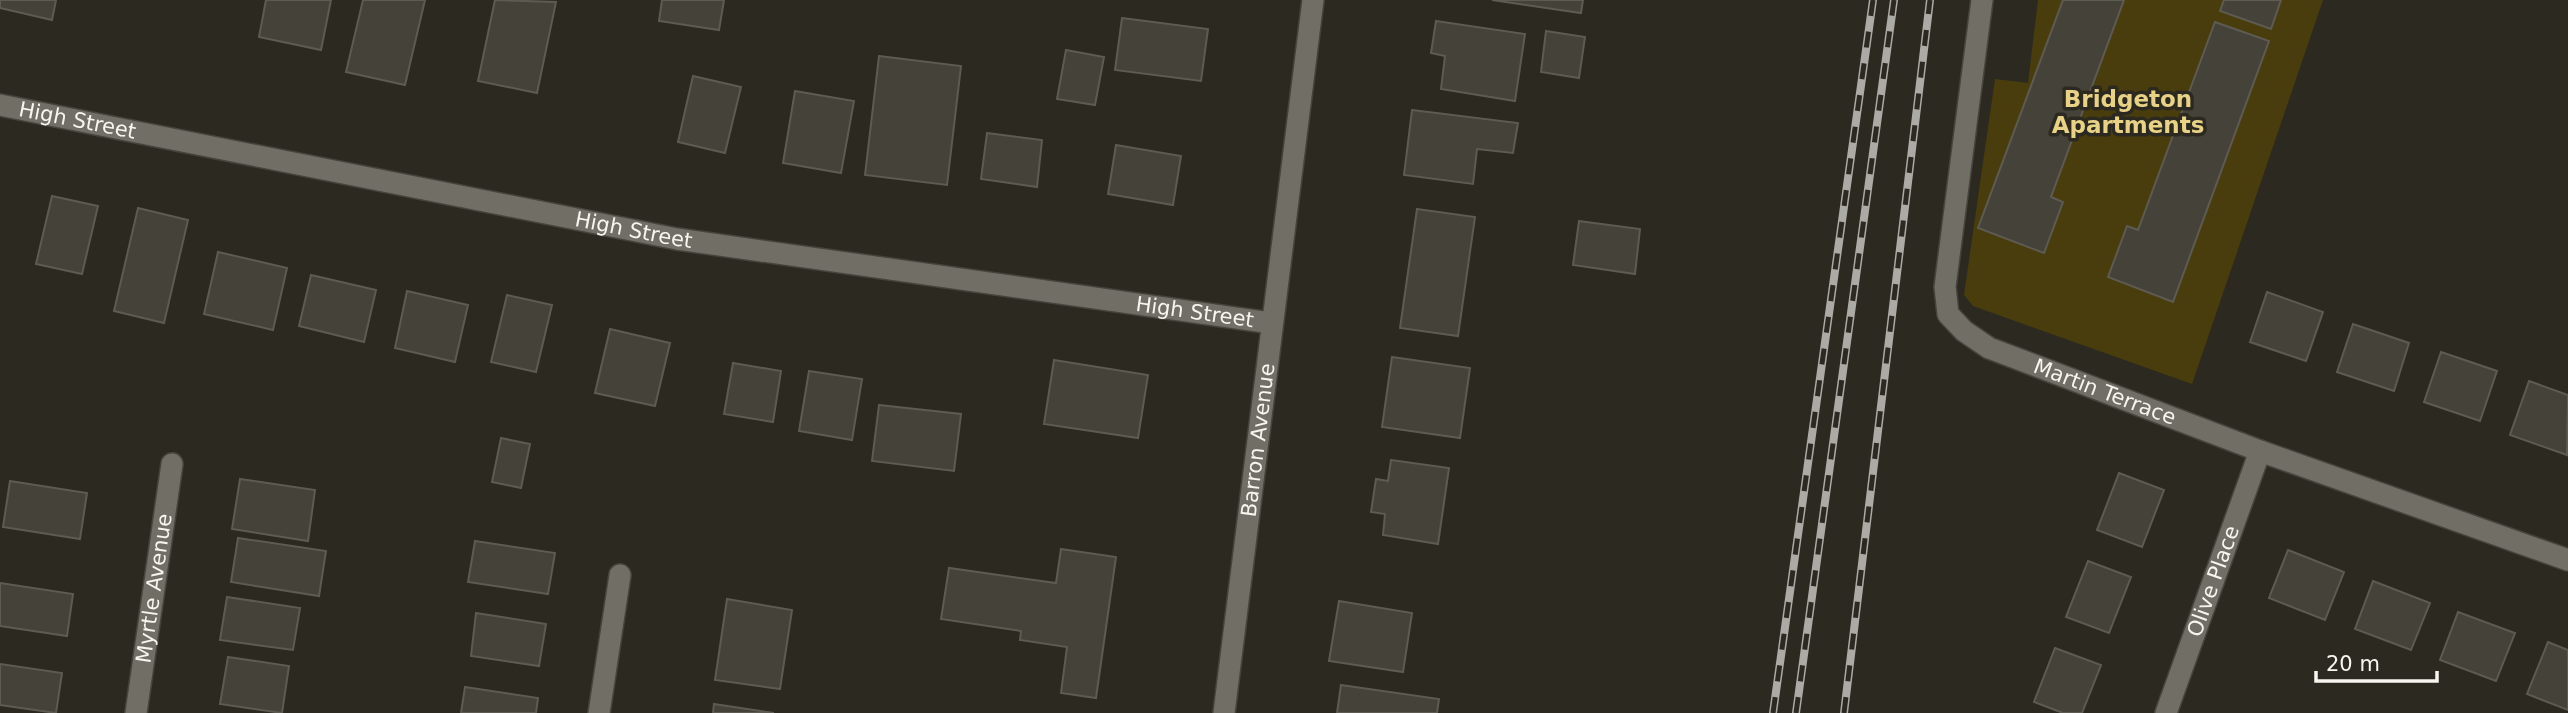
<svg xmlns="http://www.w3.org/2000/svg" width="2568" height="713" font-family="'DejaVu Sans',sans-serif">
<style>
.green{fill:#493d0d}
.building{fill:#444239;stroke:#5d5b52;stroke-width:2}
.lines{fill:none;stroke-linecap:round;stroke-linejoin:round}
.street-casing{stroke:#46443c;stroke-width:24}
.street{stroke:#716f65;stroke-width:21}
.rail-casing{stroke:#acaaa4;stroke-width:8}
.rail{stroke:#2c2921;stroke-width:5;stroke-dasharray:16;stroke-linecap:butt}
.labels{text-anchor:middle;stroke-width:7;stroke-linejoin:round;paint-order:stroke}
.street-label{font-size:21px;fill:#f6f5ef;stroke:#2c2921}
.neighbourhood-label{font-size:23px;font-weight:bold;fill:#e7d285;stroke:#2c2921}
</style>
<rect width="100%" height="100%" fill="#2c2921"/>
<path class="green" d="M2038,0H2323L2192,384L1973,306L1964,295L1995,79L2028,83Z"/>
<path class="building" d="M0,0H56L52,20L0,8Z
M266,0H331L321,50L259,37Z
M363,0H425L405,85L346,72Z
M495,0L556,2L537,93L478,81Z
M662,0H724L719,30L659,21Z
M1492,0H1583L1581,13Z
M2063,0H2124L2051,197L2063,202L2044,253L1978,228Z
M2224,0H2281L2271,29L2220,11Z
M1122,18L1208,29L1201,81L1115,70Z
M1436,21L1525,34L1515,101L1441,89L1445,56L1431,53Z
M2215,22L2269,41L2173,302L2108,277L2127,226L2138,230Z
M1546,31L1585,37L1579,78L1541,72Z
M1066,50L1104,57L1095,105L1057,99Z
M879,56L961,66L947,185L865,175Z
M693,76L741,87L725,153L678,142Z
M795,91L854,101L841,173L783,163Z
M1412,110L1518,123L1513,153L1477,149L1473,184L1404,175Z
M987,133L1042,140L1037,187L981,179Z
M1116,145L1181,156L1173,205L1108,194Z
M52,196L98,206L82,274L36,264Z
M138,208L188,220L164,323L114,311Z
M1417,209L1475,217L1458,336L1400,328Z
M1579,221L1640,229L1635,274L1573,265Z
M218,252L287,268L273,330L204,314Z
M311,275L376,290L364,342L299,326Z
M407,291L468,305L455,362L395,348Z
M2267,292L2323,312L2306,361L2250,342Z
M507,295L552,305L536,372L491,362Z
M2353,324L2409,343L2394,391L2337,372Z
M610,329L670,343L655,406L595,393Z
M2441,352L2497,371L2480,421L2424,402Z
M1392,357L1470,368L1460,438L1382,427Z
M1054,360L1148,375L1138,438L1044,424Z
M733,363L781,371L773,422L724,414Z
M809,371L862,379L852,440L799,431Z
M2529,381L2568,395L2567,455L2510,435Z
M879,405L961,414L954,471L872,461Z
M501,438L530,444L521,488L492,482Z
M1391,460L1449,468L1438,544L1383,535L1385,514L1371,512L1376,479L1388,481Z
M2119,473L2164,490L2142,547L2097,530Z
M240,479L315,490L308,541L232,529Z
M10,481L87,493L80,539L3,527Z
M238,538L326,551L319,596L231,582Z
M475,541L555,553L548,594L468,582Z
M1061,549L1116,557L1096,698L1061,693L1067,647L1020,640L1021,631L941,619L949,568L1056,583Z
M2288,550L2344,572L2325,620L2269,598Z
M2088,561L2131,577L2109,633L2066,617Z
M2373,581L2430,603L2411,650L2355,629Z
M0,583L73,594L67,636L0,626Z
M227,597L300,608L293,650L220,640Z
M727,599L792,610L780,689L715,680Z
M1339,601L1412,613L1403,672L1329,661Z
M2458,612L2515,633L2496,681L2440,660Z
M476,613L546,624L539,666L471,656Z
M2548,642L2568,650V710L2527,694Z
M2055,648L2101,665L2082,713H2063L2034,702Z
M228,657L289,666L282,713L220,704Z
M0,664L62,673L56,713L0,705Z
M1341,685L1439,699L1437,713H1337Z
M465,687L538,698L536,713H461Z
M714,704L774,713H713Z"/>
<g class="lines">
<defs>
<g id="street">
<path id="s1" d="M1982,0L1945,287L1948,314L1964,331L1989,348L2260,451L2568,560"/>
<path id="s2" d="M0,105L677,239L1272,323"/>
<path id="s3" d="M136,713L172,464"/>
<path d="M599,713L620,575"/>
<path id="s4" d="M1224,713L1313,0"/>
<path id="s5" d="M2166,713L2260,451"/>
</g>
</defs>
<use href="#street" class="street-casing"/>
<use href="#street" class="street"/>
<defs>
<path id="rail" d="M1773,713L1873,0
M1796,713L1894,0
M1844,713L1930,0"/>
</defs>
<use href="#rail" class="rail-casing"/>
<use href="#rail" class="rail"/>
</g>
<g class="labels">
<g class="street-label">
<text dy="7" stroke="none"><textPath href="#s2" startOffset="79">High Street</textPath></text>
<text dy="7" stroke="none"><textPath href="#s2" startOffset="646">High Street</textPath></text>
<text dy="7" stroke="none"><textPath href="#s2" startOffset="1213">High Street</textPath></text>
<text dy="7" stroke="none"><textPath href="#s1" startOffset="494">Martin Terrace</textPath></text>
<text dy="7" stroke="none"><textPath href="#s4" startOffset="275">Barron Avenue</textPath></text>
<text dy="7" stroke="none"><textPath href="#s5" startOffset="140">Olive Place</textPath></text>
<text dy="7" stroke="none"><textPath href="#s3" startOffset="126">Myrtle Avenue</textPath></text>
</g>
<g class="neighbourhood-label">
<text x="2128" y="107">Bridgeton<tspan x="2128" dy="26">Apartments</tspan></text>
</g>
</g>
<path d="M2316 671v10h121v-10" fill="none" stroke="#f6f5ef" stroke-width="3.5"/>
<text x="2326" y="671" font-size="21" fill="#f6f5ef" stroke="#2c2921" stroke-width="5" paint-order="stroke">20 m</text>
</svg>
